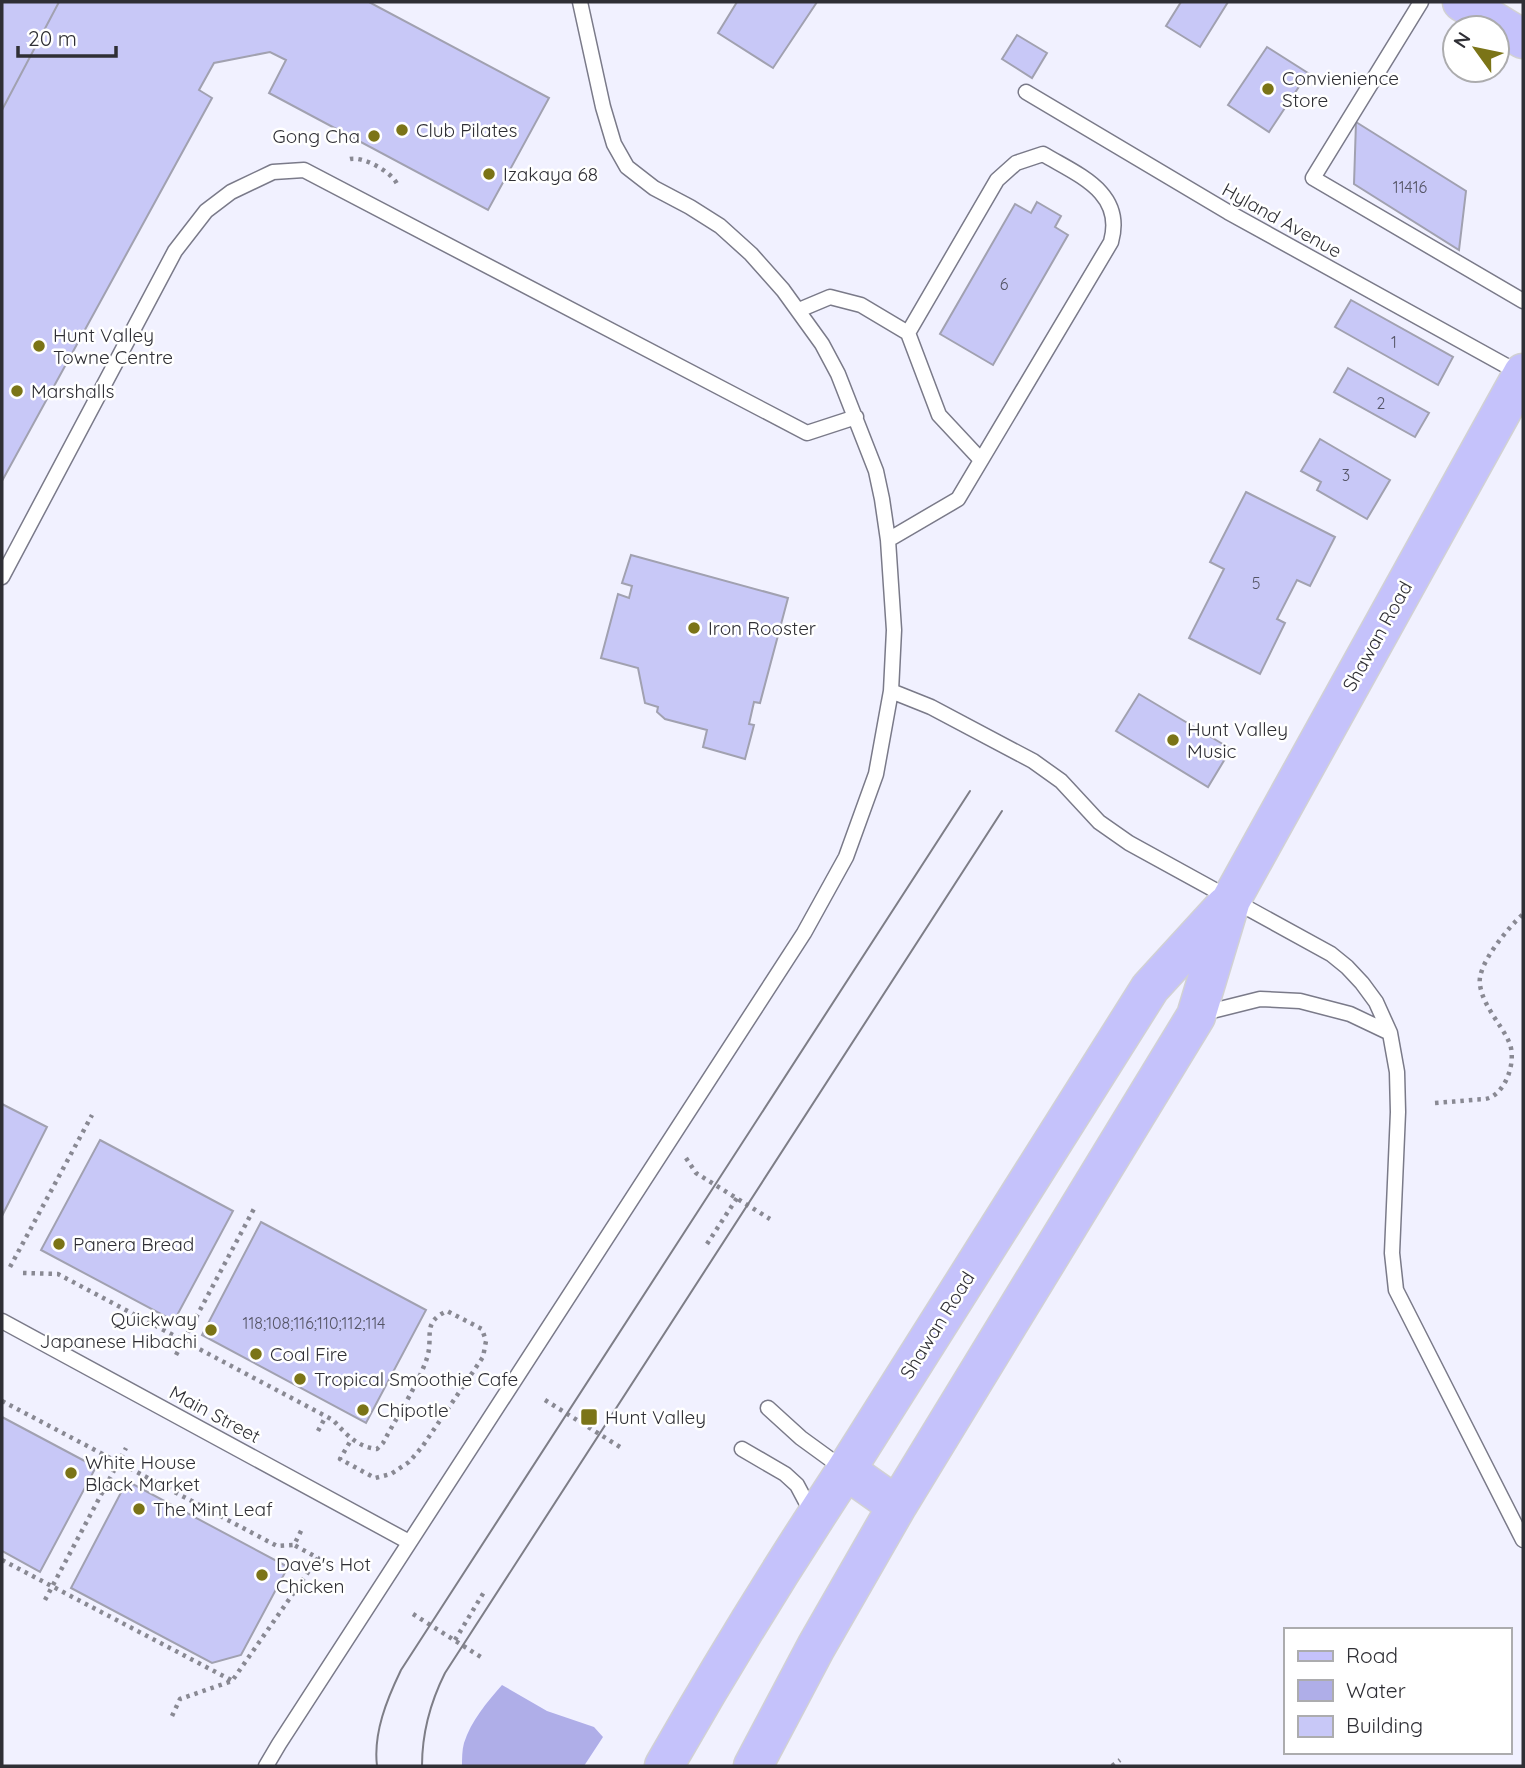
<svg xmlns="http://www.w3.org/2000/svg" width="1525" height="1768" font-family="Quicksand,sans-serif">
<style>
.water{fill:#afaee8}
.building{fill:#c8c8f7;stroke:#a1a1b0;stroke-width:2}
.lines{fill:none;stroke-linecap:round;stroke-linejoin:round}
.lane-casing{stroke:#7a7a89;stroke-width:17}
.primary-casing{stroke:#d1d1d3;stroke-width:41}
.path{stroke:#898993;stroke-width:4.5;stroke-dasharray:3.5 5;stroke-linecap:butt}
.lane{stroke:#fff;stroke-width:14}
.primary{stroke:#c5c2fb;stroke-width:38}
.tram{stroke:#7e7e87;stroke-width:2}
.poi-dot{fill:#7b7417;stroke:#fff;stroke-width:2.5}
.labels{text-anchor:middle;stroke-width:5;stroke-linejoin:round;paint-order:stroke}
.number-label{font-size:16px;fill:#556}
.poi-label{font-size:19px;fill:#2f2f35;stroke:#fff;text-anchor:start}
.street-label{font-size:19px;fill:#2f2f35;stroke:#fff}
</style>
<rect width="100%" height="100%" fill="#f1f1ff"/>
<path class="water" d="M502,1685L547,1711L594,1727L603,1737L584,1766H462C462,1759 462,1750 464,1743C471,1721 487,1702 502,1685Z"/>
<path class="building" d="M2,2H369L549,98L488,210L269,93L286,60L270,52L214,63L199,90L212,98L2,481Z
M2,2H59L2,110Z
M737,2H817L773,68L718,33Z
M1181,2H1228L1200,47L1166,26Z
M1017,35L1047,53L1032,78L1002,59Z
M1267,47L1308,73L1269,132L1228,105Z
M1356,122L1466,191L1459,250L1354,184Z
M1037,202L1061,216L1055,227L1068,235L993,365L940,334L1015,204L1031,213Z
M1351,300L1453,357L1438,385L1335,327Z
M1348,368L1429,413L1415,437L1334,392Z
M1320,439L1390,480L1367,519L1317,490L1321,482L1301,471Z
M1246,492L1335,537L1310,586L1297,580L1277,619L1285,623L1260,674L1189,638L1224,569L1210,562Z
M631,555L788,598L760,703L754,702L749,724L754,725L745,759L703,747L707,730L665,719L657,712L658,707L645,703L638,668L601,658L618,594L629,598L632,586L622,583Z
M1139,694L1231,749L1208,787L1116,731Z
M2,1104L47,1127L2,1216Z
M100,1140L233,1211L174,1321L41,1250Z
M261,1222L426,1310L366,1423L202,1335Z
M2,1417L96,1467L40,1572L2,1551Z
M127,1481L288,1567L241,1655L212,1663L71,1588Z"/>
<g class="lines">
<defs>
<path id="lane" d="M1421,2L1313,178L1523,301
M1026,92L1228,212L1521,374
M799,310L830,297L861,305L908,333L939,415L981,460
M888,540L958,499L1111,242C1125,192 1078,175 1043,154L1016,163L997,180L908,333
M2,577L175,251L206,211L231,192L273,172L304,170L807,433L856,417
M891,691L931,707L1033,761L1061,781L1099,822L1129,843L1331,954L1347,967L1362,983L1376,1002L1390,1033L1397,1072L1398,1112L1392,1253L1396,1290L1523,1540
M1200,1014L1260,999L1300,1001L1350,1014L1390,1033
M2,1321L409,1542
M768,1408L801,1438L845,1470
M742,1449L785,1474L797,1485L813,1515
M266,1766L279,1744L804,933L846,857L876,774L891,691L894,630L888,540L882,499L876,471L838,374L822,344L783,290L751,254L720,226L690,207L654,188L627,167L614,144L603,107L580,2"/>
<path id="primary" d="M1462,2L1523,39
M846,1470L897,1506
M664,1766C721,1666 782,1567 846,1470L1150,988L1225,906
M753,1766L816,1647L897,1506L1196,1016L1231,900L1523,373"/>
</defs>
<use href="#lane" class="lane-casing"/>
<use href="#primary" class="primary-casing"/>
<path class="path" d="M350,159C363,156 392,172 397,184
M1435,1103C1448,1102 1460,1101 1473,1100C1477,1099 1484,1100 1489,1098C1507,1091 1517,1059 1509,1042C1501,1024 1483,1006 1480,985C1476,965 1509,927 1523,914
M686,1158L696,1173L770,1219
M707,1244L737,1198
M10,1267L92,1115
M23,1273L58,1274L333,1420C346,1434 357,1447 377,1449L383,1443C396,1418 418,1385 427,1358C434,1336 421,1323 447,1311L482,1329L486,1341L483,1357L422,1447L409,1462L391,1474L375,1478L340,1459L351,1440
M176,1355L256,1205
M545,1400L620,1447
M2,1401L277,1546L294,1545
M318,1431L326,1416
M2,1560L231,1680
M45,1600L126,1448
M413,1614L484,1659
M455,1640L484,1592
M172,1716L180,1699L232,1681L318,1558L294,1545L303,1527
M1112,1766L1120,1760"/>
<use href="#lane" class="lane"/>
<use href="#primary" class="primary"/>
<path class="tram" d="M377,1766C373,1733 387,1699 401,1670L970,791
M422,1766C422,1732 430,1703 445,1673L1002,811"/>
</g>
<g class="poi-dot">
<circle cx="1268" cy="89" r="7"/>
<circle cx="402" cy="130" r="7"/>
<circle cx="374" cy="136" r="7"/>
<circle cx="489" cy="174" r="7"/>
<circle cx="39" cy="346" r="7"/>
<circle cx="17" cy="391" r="7"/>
<circle cx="694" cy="628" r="7"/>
<circle cx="1173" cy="740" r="7"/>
<circle cx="59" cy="1244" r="7"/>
<circle cx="211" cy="1330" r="7"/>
<circle cx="256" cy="1354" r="7"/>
<circle cx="300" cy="1379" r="7"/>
<circle cx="363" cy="1410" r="7"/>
<rect x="580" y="1408" width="18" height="18" rx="3.5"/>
<circle cx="71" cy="1473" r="7"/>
<circle cx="139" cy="1509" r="7"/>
<circle cx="262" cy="1575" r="7"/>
</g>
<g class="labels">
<g class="number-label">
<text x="1410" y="193">11416</text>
<text x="1004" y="290">6</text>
<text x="1394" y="348">1</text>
<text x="1381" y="409">2</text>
<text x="1346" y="481">3</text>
<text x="1256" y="589">5</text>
<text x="314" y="1329">118;108;116;110;112;114</text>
</g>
<g class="poi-label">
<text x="1282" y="85">Convienience<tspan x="1282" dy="22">Store</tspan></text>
<text x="416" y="137">Club Pilates</text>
<text x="360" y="143" text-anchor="end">Gong Cha</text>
<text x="503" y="181">Izakaya 68</text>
<text x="53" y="342">Hunt Valley<tspan x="53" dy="22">Towne Centre</tspan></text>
<text x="31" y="398">Marshalls</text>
<text x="708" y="635">Iron Rooster</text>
<text x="1187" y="736">Hunt Valley<tspan x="1187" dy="22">Music</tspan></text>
<text x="73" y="1251">Panera Bread</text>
<text x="197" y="1326" text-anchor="end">Quickway<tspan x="197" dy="22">Japanese Hibachi</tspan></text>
<text x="270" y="1361">Coal Fire</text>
<text x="314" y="1386">Tropical Smoothie Cafe</text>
<text x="377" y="1417">Chipotle</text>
<text x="605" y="1424">Hunt Valley</text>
<text x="85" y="1469">White House<tspan x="85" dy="22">Black Market</tspan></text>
<text x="153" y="1516">The Mint Leaf</text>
<text x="276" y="1571">Dave's Hot<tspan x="276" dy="22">Chicken</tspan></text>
</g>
<g class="street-label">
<text transform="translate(1282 220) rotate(29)" y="7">Hyland Avenue</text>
<text transform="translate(1377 636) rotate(-61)" y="7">Shawan Road</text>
<text transform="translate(937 1325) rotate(-58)" y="7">Shawan Road</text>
<text transform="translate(215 1414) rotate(28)" y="7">Main Street</text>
</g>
</g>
<rect width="1525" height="1768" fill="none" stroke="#2f2f35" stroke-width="7"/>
<rect x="1284" y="1628" width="228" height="126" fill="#ffffff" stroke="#acacae" stroke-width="2"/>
<rect x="1298" y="1651" width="35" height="10" fill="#c5c2fb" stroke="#acacae" stroke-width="2"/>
<text x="1346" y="1663" font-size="21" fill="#2f2f35">Road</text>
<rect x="1298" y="1680" width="35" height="21" fill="#afaee8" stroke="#acacae" stroke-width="2"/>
<text x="1346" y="1698" font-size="21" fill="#2f2f35">Water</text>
<rect x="1298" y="1716" width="35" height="21" fill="#c8c8f7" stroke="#acacae" stroke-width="2"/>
<text x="1346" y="1733" font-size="21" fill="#2f2f35">Building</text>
<g transform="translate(1476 49) rotate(303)"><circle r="33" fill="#ffffff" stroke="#acacae" stroke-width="2"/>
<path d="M0-5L12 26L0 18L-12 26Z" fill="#7b7417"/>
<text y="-10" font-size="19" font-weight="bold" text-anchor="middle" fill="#2f2f35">N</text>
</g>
<path d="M18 46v10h98v-10" fill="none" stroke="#2f2f35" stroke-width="3.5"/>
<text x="28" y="46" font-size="21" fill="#2f2f35" stroke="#ffffff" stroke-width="5" paint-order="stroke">20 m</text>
</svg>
